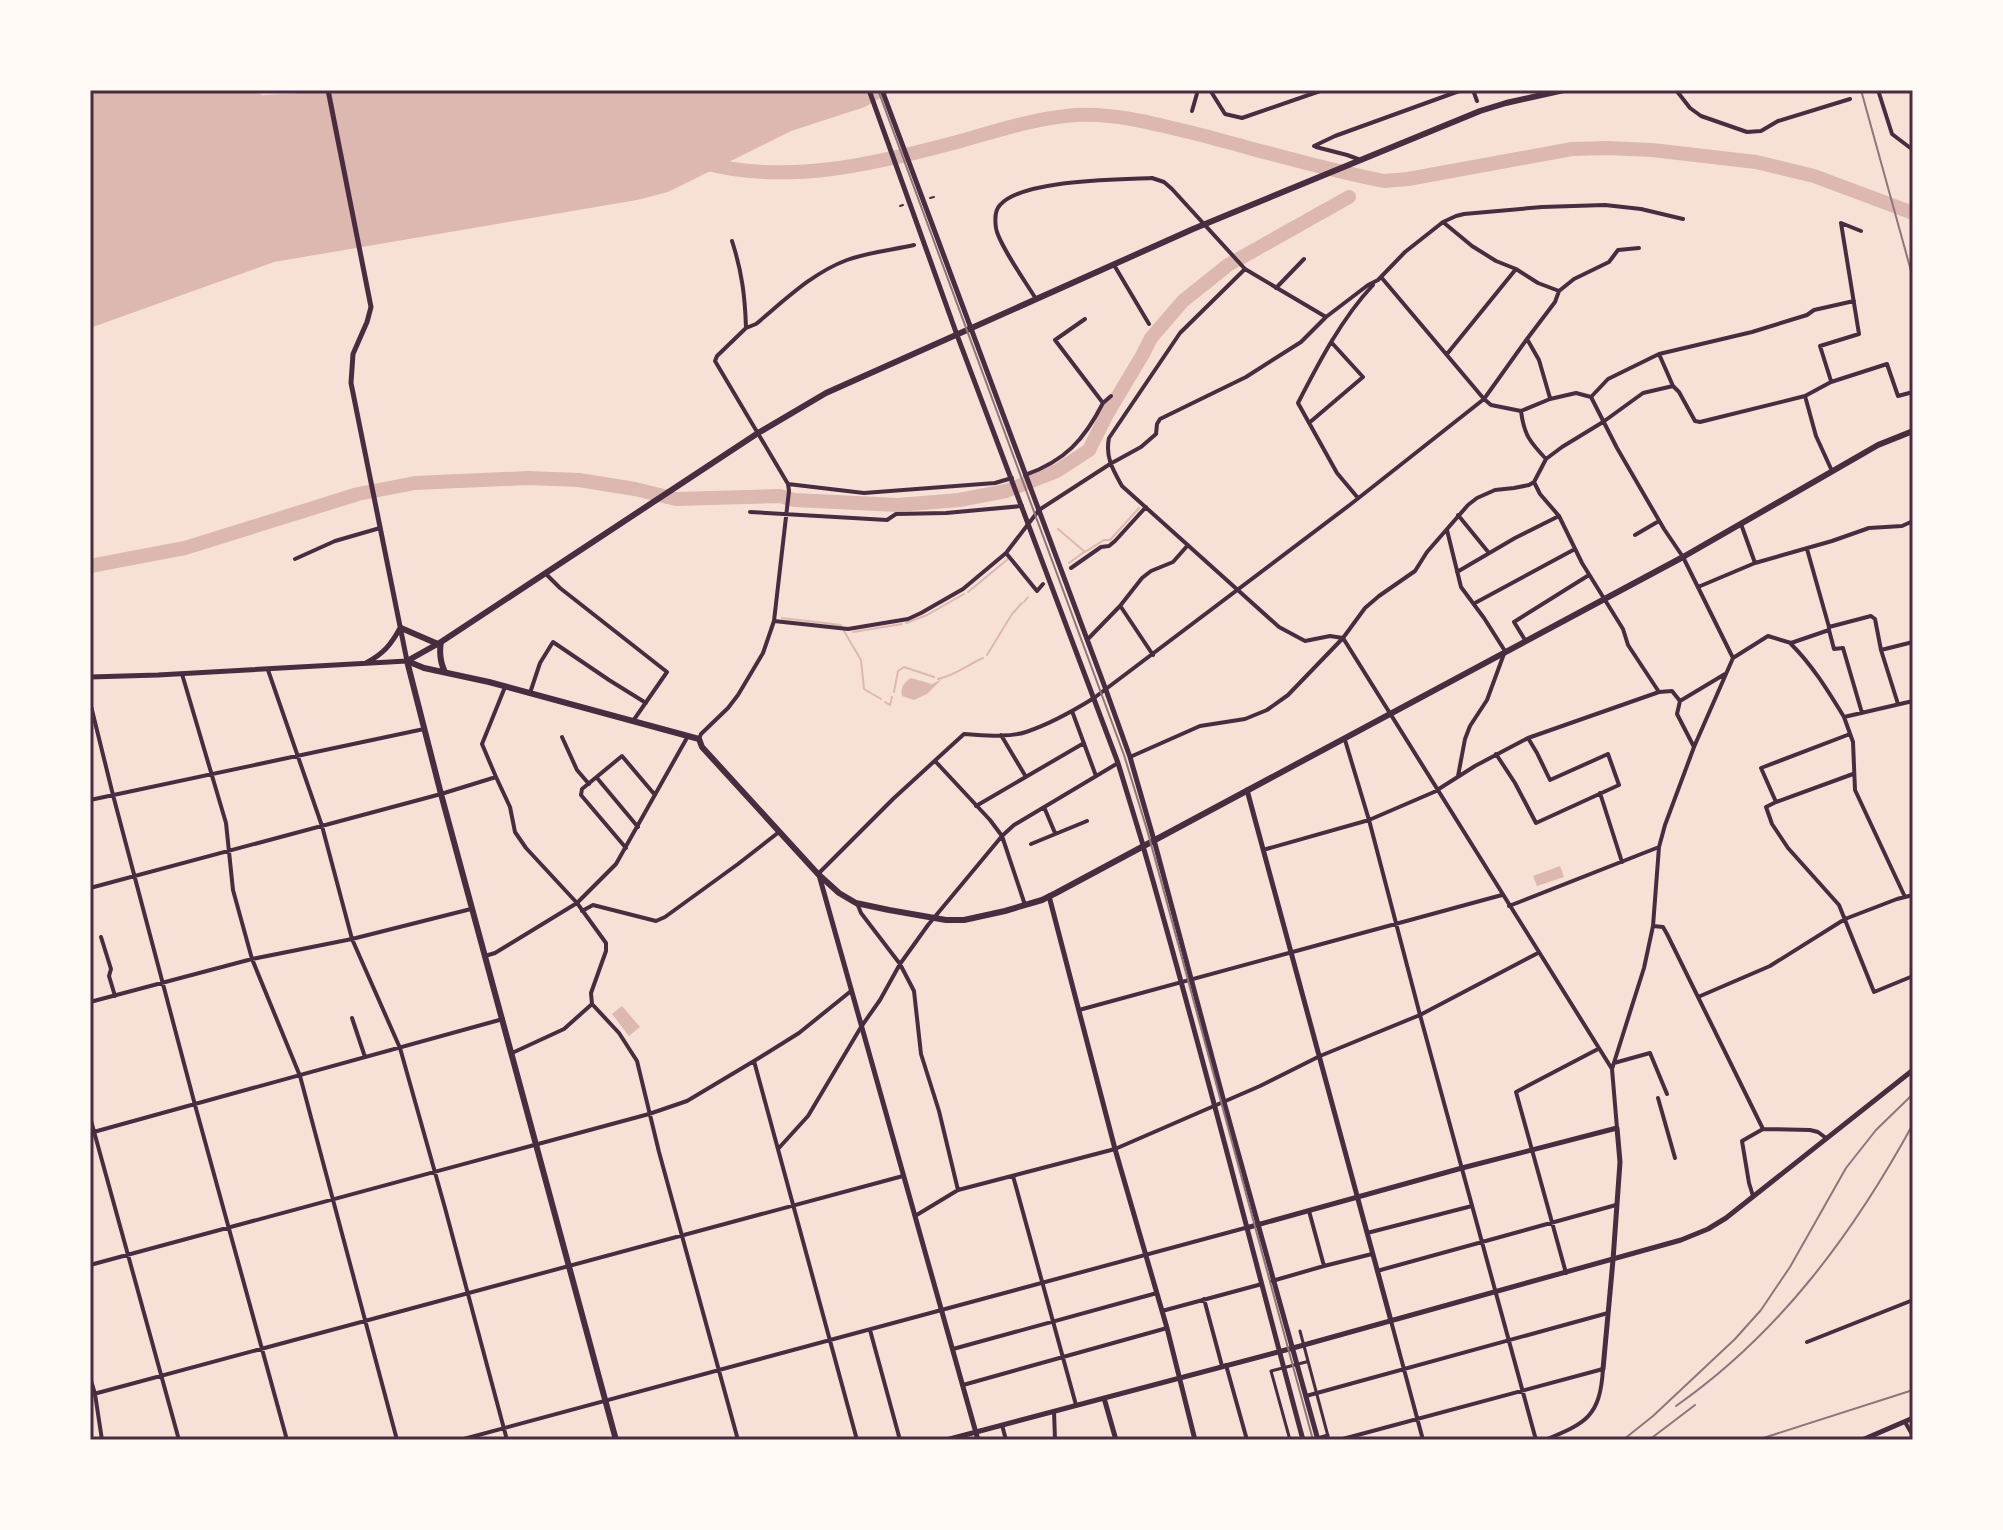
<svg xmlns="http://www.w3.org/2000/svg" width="2003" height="1530" font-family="'Libre Baskerville',serif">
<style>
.water{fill:#dcb8b0}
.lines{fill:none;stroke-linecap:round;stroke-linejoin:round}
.stream{stroke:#dcb8b0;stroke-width:2}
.river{stroke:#dcb8b0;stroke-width:14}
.service{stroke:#4a2c40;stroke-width:2}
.pedestrian{stroke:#4a2c40;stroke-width:3}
.minor{stroke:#4a2c40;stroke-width:4}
.tertiary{stroke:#4a2c40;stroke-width:5}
.secondary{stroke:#4a2c40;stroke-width:5}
.primary{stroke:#4a2c40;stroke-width:6}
.rail{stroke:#8f747c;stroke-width:2}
.neatline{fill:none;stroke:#4a2c40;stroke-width:3}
</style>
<rect width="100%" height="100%" fill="#f7e1d7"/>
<path class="water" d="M90,90H247L263,95L360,90H893L865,107L791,131L668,192L637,200L274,262L90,328Z
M911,678L932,684L942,679L927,694L914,700L902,696C900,688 904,682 911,678Z
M1560,866L1564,877L1537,886L1533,876Z
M622,1006L640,1027L629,1036L612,1014Z"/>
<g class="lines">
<path class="stream" d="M1058,529L1085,552L1104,540H1110L1139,508
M1069,563L1084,552
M968,592L1008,559
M1024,602L1028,597
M782,618L841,625
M906,623L927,615L964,594
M844,631L861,660L864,689L881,699
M853,632L902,624
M987,655L1012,614L1022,603
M938,679C955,676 967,665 983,658
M894,692L898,671L904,667L934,677
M885,702L890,705L892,697"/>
<path class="river" d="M701,162C785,186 875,164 957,142C996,131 1035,118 1076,115C1118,113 1161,125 1201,135C1262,151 1322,169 1384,181L1408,179L1572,149L1607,148L1652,150L1756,162L1814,176L1913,213
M90,566L185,548L358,494L415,483L528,478L579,480L635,489L676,499L780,496L794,500L898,505L959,500L1006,491L1057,471L1089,450L1106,416L1143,354L1151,338L1183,301L1228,265L1349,197"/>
<path class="service" d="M930,198L934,197
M900,206L903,205"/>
<path class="pedestrian" d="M1300,1331L1329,1440
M1290,1440L1271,1371L1306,1362
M1310,1440L1328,1435"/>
<path class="minor" d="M1210,90L1225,114L1242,118L1323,90
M1473,90L1477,101
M1676,90L1690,108L1701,116L1747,132L1761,131L1778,121L1850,99
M1878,90L1892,134L1913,150
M1192,111L1198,90
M1314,146L1335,136L1462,90
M1316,147L1347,155L1358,159
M1443,222L1472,246L1496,261L1516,269L1538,283L1559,291
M1114,265L1149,324
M1245,269L1180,333L1109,438C1105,457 1113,470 1122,486L1279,627L1305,641L1330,636L1343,638L1612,1069
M1381,277L1484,399L1527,339
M1276,288L1304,259
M1036,299C1027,284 998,243 996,228C995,221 995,210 1000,205C1023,179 1118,180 1152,178L1164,182L1172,189L1245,269L1326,317
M1085,319L1055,340L1103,403L1111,396
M746,328L756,324C785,300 812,273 847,260C869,252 892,250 914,245
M1447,354L1516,269
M1659,354L1673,386
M1831,381L1820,346L1859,334L1841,223L1861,231
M1805,396L1816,436L1832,471
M1591,397L1617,448L1664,529L1683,557L1733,658L1694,747L1665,825L1659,847L1653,926L1644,968L1612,1069L1617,1128
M1591,397L1608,379L1659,354L1752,332L1807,315L1814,310L1854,301
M1550,398L1539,360L1527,339L1555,302L1559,291L1574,279L1609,262L1618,250L1639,248
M1521,411C1524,435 1530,442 1546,459
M1309,423L1363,377L1332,343
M1025,475C1065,461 1084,440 1103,403
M1534,482L1540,494L1559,516L1582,563L1623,629L1628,645L1659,692
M788,484L864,493L995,483L1012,478
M1358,498L1337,473L1298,403C1319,362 1342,318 1373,285
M750,512L887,520L896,514L946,513L1022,506
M1458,515L1489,553
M1741,524L1755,563
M1447,530L1461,587L1484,618L1505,651L1487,700L1470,726L1465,739L1458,776
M1635,535L1659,521
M1807,549L1829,627
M1006,553L1037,591L1043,584
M295,559L335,541L380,528
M1071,568L1101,547L1109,546L1115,541L1146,507
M1457,572L1515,538L1559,516
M546,574L560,588L667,672L633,721
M1698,587L1755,563L1832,541L1869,528L1902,526L1913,521
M1475,603L1575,549
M1121,607L1153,655
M774,621L848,629L908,619L921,613L963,589L1006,553L1039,510L1110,464L1141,447L1156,434L1157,424L1160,419L1246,377L1301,342L1326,317L1368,285L1378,280L1405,252L1443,222L1456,216L1464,214L1542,207L1605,205L1641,209L1683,219
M1829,630L1834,649L1843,648L1862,713
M1087,640L1120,606L1142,578L1151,571L1173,562L1188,545
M1525,640L1514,622L1589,575
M1791,644C1813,666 1828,691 1844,717L1913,701
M1881,650L1913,642
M1733,658L1768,636L1791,643L1829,630V627L1871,616L1875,619L1881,650L1898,704
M268,670L322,826L352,939L400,1048L445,1208L507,1440
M182,674L226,823L233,890L252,959L300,1076L397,1440
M530,693L540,663L553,642L609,680L646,703
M1680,701L1725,674
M90,702L113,795L195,1105L287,1440
M1072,711L1096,776
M1844,717L1853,742L1855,790L1905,897
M1850,734L1761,768L1776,802L1853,774
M1001,735L1026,777
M562,737L577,770L589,784
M699,739L701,734L728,708L738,695L763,653L774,621L789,491L788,484L715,361L717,356L746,328C745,296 742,272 732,241
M1345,740L1369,820L1420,1015L1536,1440
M1496,754L1515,783L1536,823L1619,785L1608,754L1550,780L1537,753L1528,738
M1130,757L1200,726L1245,719L1267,710L1288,695L1343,638L1365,608L1379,596L1415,571L1427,552L1468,505L1477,498L1495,490L1514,488L1529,485L1534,482L1546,459L1562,447L1603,422L1643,393L1673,386L1679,392L1695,421L1700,422L1805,396L1831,382L1887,364L1898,396L1913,392
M935,761L990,820L1002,836L1025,905
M496,777L510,807L515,832L526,848L577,903L606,943V951L591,993L592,1004L619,1033L637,1061L659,1152L738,1440
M597,778L638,827
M1600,793L1622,862
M90,800L424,729
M1776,802L1766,807L1772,824L1788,848L1839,905L1874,992L1913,976
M976,806L1084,743
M1044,807L1055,833
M1031,844L1087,821
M626,848L581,795L582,789L622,756L655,795
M1263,850L1369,820L1434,792L1475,766L1528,738L1659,692L1672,691L1680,701L1677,714L1694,747
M818,874L893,799L964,734C984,735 1007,738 1026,732C1050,724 1073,711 1094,698L1351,504L1484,399L1491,405L1521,411L1550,399L1576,393L1591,397
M90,888L441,794L496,777L482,744L505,687
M857,903L861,913L900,964L914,991L921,1054L939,1111L958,1190
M1509,906L1659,847
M582,911L593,905L656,921L665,917L738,864L779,832
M1653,926L1663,927L1667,934L1763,1129
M101,937L111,969L109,976L115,996
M485,956L495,953L577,903L616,864L688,736
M1698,997L1770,966L1845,919L1897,899L1913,895
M90,1002L252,959L352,939L471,909
M1079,1010L1502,895
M352,1018L365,1057
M512,1053L564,1029L592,1004
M754,1061L857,1440
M1614,1063L1650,1053L1667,1094
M1658,1098L1675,1158
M90,1117L179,1440
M90,1133L503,1019
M778,1149L808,1116L861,1027L880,1000L900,964L928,925L1002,836L1014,825L1118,763
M1013,1176L1076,1405
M1753,1196L1749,1183L1742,1141L1763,1129L1810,1130L1818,1132L1826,1138
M915,1216L958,1190L1115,1149L1260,1086L1320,1056L1420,1015L1538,953
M1367,1233L1472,1206
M90,1265L649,1114L687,1101L754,1061L799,1033L851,991
M1324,1266L1372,1254
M1377,1271L1616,1205
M1566,1273L1516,1092L1598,1049
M1272,1281L1324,1266L1309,1211
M1204,1299L1222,1366
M1162,1311L1262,1284
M1391,1321L1423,1440
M870,1330L900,1440
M1807,1342L1913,1300
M953,1349L1157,1293
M1226,1365L1247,1440
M90,1377L95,1394L102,1440
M963,1385L1167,1328
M90,1395L903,1176
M1306,1396L1608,1313
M1054,1411L1055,1440
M1905,1422L1913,1436
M1002,1425L1006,1440
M460,1440L1245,1228
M1339,1440L1603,1369C1600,1417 1586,1423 1545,1440"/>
<path class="tertiary" d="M1247,790L1391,1321
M1154,840L1224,1102L1318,1440
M1143,846C1200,1043 1250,1242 1303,1440
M819,875L978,1440
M1049,896L1115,1149L1167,1328L1195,1440
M1246,1228L1462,1168L1617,1128L1620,1162L1613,1260L1603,1369
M1104,1398L1116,1440
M946,1440L1293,1348L1681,1240L1708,1229L1726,1218L1913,1070
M1862,1440L1913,1418"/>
<path class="secondary" d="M869,90L957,335L1118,763L1143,845
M882,90L1106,690L1130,757L1154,840
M366,663C383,654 391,645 400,628
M90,677L158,675L407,661L351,383L353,354L367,322L371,307L328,90"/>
<path class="primary" d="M401,628L438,644
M441,642C439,653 440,662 445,672
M407,661L424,668L489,682L699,739L702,747L818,874L839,893L856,903L889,910L946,920H964L1005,911L1042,900L1056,893L1683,557L1878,445L1913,431
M407,661L441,642L758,433L826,393L1193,229L1480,111L1506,103L1564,90
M407,661L441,794L616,1440"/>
<path class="rail" d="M878,90L1124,755L1148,833L1313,1440
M1861,90L1913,278
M1676,1406C1779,1334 1853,1234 1913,1124
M1623,1440L1653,1416L1735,1339L1761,1310L1790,1267L1846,1168L1876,1130L1913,1094
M1649,1440L1695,1405
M1757,1440L1913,1390"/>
</g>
<rect width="2003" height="1530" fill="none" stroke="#fffaf5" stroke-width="184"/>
<rect x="92" y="92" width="1819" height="1346" class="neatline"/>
</svg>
